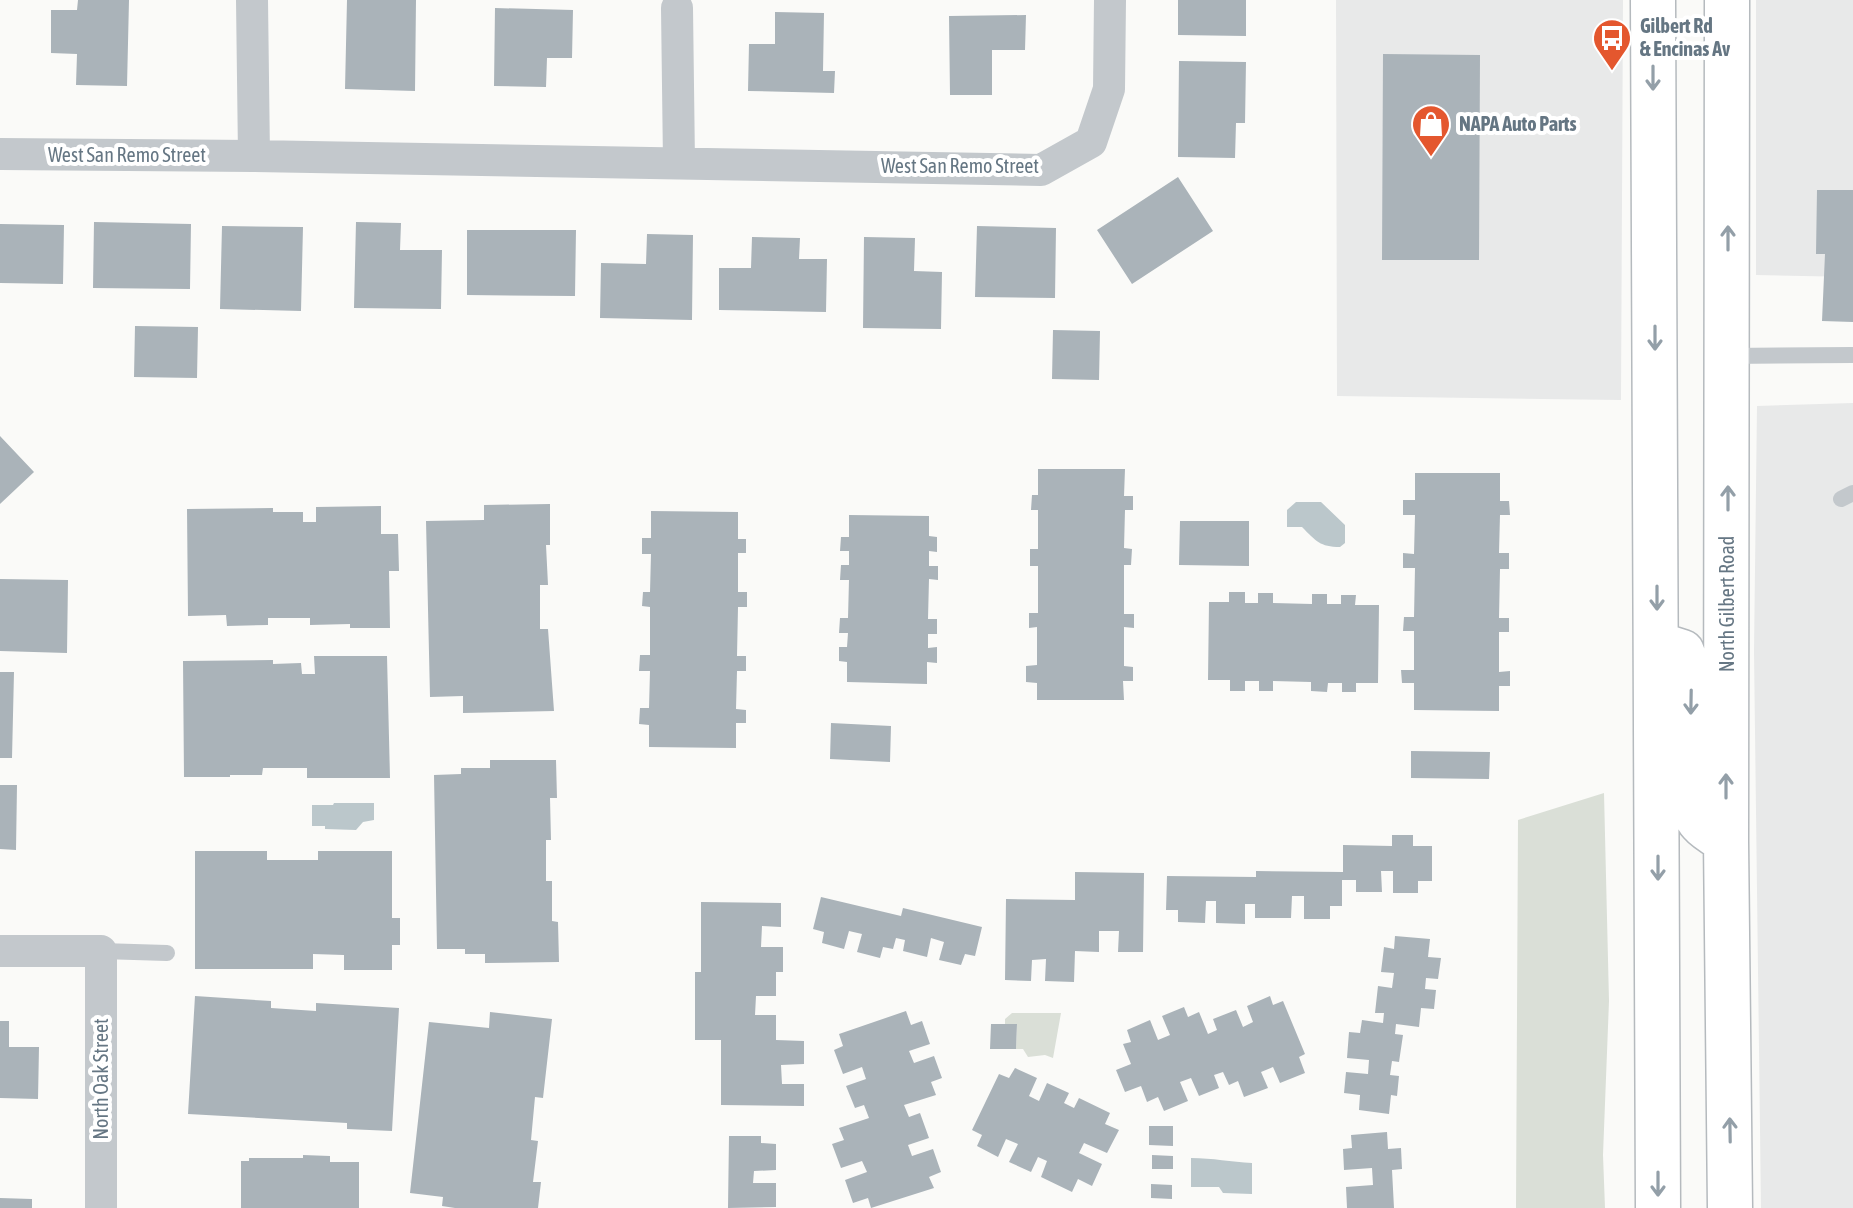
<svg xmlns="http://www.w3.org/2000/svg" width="1853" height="1208" font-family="'Asap Condensed',sans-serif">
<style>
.built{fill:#e8e9e9}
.green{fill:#dadfd7}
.water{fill:#bbc7cb}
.building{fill:#aab3b9}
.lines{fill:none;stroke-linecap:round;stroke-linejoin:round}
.primary-casing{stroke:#b5babe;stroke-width:47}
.lane{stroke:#c3c8cc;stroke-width:16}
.street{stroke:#c3c8cc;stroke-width:32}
.primary{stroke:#fff;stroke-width:44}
.oneway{stroke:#939fa8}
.labels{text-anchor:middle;stroke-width:8;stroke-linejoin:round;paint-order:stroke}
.poi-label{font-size:20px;font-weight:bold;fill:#657683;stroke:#fff;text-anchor:start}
.street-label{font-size:20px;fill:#657683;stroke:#fff}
</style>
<rect width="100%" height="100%" fill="#fafaf8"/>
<path class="built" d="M1336,0H1623L1621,400L1337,396Z
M1756,0H1853V277L1756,275Z
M1853,403V1208H1761L1754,652L1757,406Z"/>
<path class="green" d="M1604,793L1609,1001L1603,1155L1605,1208H1516L1518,820Z
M1012,1013H1061L1053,1058L1045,1055L1028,1057L1023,1049H1016L1017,1024H1005V1019Z"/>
<path class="water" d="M1296,502H1321L1345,525V543L1340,547C1320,547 1316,541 1302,527H1287V510Z
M334,803H374V820L363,822L356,830L325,829V826H312V805H333Z
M1191,1158C1213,1158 1231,1162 1252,1163V1194L1223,1193L1219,1187H1191Z"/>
<path class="building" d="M78,0H129L127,86L76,85L77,54L51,53V10H77Z
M347,0H416L415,91L345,89Z
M1178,0H1246V36L1178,35Z
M495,8L573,10L572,58H547L546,87L494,86Z
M775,12L824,13L823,71H835L834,93L748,91L749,44H775Z
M1026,15L1025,50H992V95H950L949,16Z
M1383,54L1480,55L1479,260H1382Z
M1179,61L1246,62L1245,123H1236L1235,158L1178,157Z
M1178,177L1213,231L1132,284L1097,230Z
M1817,190H1853V322L1822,321L1825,254H1816Z
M94,222L191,224L190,289L93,288Z
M356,222L401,223L400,250H442L441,309L354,308Z
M0,224L64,225L63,284L0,283Z
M222,226L303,227L301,311L220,309Z
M977,226L1056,228L1055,298L975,297Z
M467,230H576L575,296L467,295Z
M647,234L693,235L692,320L600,318L601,263L646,264Z
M752,237L800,238L799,259H827L826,312L719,310V268H751Z
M864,237L915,238L914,271L942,272L941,329L863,328Z
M135,326L198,327L197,378L134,377Z
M1053,330L1100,331L1099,380L1052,379Z
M0,436L34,472L0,504Z
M1038,469H1125L1124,496H1133V510H1125L1124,548L1132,549L1131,565H1124V614H1134V628L1124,627V666L1133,667V681H1123L1124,700H1037V683L1026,682V666L1037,665V627L1029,628V613H1038V566H1030V549H1038V510H1031L1032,495H1038Z
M1415,473H1500V501H1509L1510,515H1500L1499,553H1509V569H1500L1499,618H1509V632H1499V672L1510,671V686H1499V711L1414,710V683H1402L1401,670H1414V631H1403L1404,617H1414L1415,568H1403V553L1414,554L1415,515H1403V500H1415Z
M550,504V545H546L548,585H540V629H548L554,711L463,713V696L430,697L426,521L484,520V505Z
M381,506V534H398L399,571H389L390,628H350V624L310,625V618H268V625L227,626L226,615L188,616L187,509L273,508V512H303V522H316V507Z
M651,511L738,512V539H746V553H738V592H747V607H738L737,656H746V671H737L736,709L746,710V723H736V748L649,747V725L639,724L640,708H649L650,671H639L640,655H650V607L642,606L643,592H650L651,554H642V538H651Z
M849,515L929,516V536L937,537V552L929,551V566H938V580L929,579L928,619H937V634H928V648L937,647V663L927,662V684L847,682V662L839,661V647H847L848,633H839L840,618H848L849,580H840L841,565H849V551H840L841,537H849Z
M1180,521H1249V566L1179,565Z
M0,579L68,580L67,653L0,651Z
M1229,592H1245V603H1258V593H1273V603L1312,604V594H1327V604H1341V595H1356L1355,605H1379L1378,683H1356V692H1342V683H1328L1327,692L1311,691V682L1273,681V691H1259V681H1245V691H1230V680H1208L1209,602H1229Z
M314,656H387L390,778H307V768H263L262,775H230V777H184L183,661L273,660V664L301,663L302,674H315Z
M0,672H14L12,758H0Z
M831,723L891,726L890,762L830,759Z
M1411,751L1490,752L1489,779L1411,778Z
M490,760H556L557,798H550L551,840H546V881H552V921L558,922L559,962L485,963V954H465V949H437L434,775L461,774V768H490Z
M0,785H17L16,850L0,849Z
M1392,835H1413V846H1432V881H1418V893H1393V871H1381L1382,892H1356V880H1342V906H1330V919H1304V896H1292L1291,918H1255V904H1245V924L1216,923V901H1206L1205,923L1178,922V910H1166L1167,876L1256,877V871L1343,872V845L1392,846Z
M195,851H267V860H318V851H392V918H400V945H392V970H344V955L313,954V969H195Z
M1075,872L1144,873L1143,952H1118L1119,931H1099V952L1075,951L1074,982L1045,981L1046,959L1032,960L1031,981L1005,980L1006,899L1075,900Z
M821,897L901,916L903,908L982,927L975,956L965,954L961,965L939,960L944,942L931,938L927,957L903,951L905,940L896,938L893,949L883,947L880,958L857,952L862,934L849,931L844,949L822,943L824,932L813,929Z
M701,902L781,903V927L762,926L761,947H783V972H776V996H756L755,1015H776V1040L804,1041V1064L781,1065L782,1084H804V1106L721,1105V1040H695V972H701Z
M1395,936L1430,939L1428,957L1441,958L1438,979L1426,978L1425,989L1436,990L1434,1009L1421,1008L1419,1027L1396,1024L1395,1034L1403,1035L1399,1062L1392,1061L1390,1075L1399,1076L1397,1096L1391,1095L1389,1114L1359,1110L1360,1095L1344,1093L1346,1072L1368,1074L1369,1060L1347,1058L1349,1032L1360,1033L1362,1020L1383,1023L1384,1013H1375L1378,986L1392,988L1394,973L1381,972L1384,947L1394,949Z
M195,996L271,1001V1008L316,1011V1003L399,1008L392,1131L347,1129V1123L188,1114Z
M1270,996L1273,1005L1283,1001L1305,1054L1299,1057L1305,1073L1280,1083L1273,1067L1261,1072L1268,1088L1244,1097L1238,1081L1229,1085L1223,1072L1214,1075L1219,1088L1199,1096L1191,1078L1180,1082L1188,1101L1164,1111L1158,1097L1147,1102L1141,1086L1125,1092L1116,1070L1131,1064L1123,1044L1131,1042L1127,1030L1150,1020L1158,1040L1170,1035L1162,1016L1184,1007L1188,1017L1199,1012L1208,1034L1217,1030L1213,1019L1236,1010L1243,1027L1253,1022L1247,1006Z
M906,1011L911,1025L922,1021L930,1044L909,1051L914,1063L934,1056L942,1078L931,1082L936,1095L904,1105L909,1117L920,1113L929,1138L908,1145L912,1156L933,1149L941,1172L929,1177L934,1188L871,1208L868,1198L853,1203L845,1180L867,1172L862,1161L841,1168L832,1144L844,1140L839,1128L869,1118L864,1105L855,1108L846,1086L866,1079L862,1067L843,1074L834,1050L843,1046L839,1034Z
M490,1012L552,1019L543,1098L535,1097L531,1140L538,1141L533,1182H541L538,1208H455L442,1206L443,1197L410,1193L429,1022L489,1028Z
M0,1021H9V1047H39L38,1099L0,1098Z
M991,1024H1017L1016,1049H990Z
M1015,1068L1037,1078L1029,1096L1039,1101L1047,1083L1069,1093L1064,1103L1074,1108L1079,1098L1110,1113L1105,1124L1119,1130L1107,1153L1084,1143L1079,1153L1102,1164L1092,1186L1078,1179L1072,1192L1041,1177L1047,1161L1038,1157L1031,1172L1009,1162L1018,1144L1006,1139L998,1157L977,1146L982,1135L972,1130L999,1074L1009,1078Z
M1149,1126H1173V1146L1149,1145Z
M1387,1132L1388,1149L1401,1148L1402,1169L1392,1170L1394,1208H1347L1346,1187L1373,1185L1372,1168L1344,1170L1343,1149L1352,1148L1351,1135Z
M729,1136H761V1143L776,1144V1170L754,1171L753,1183H776V1207L728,1208Z
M303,1155L330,1156V1162H359V1208H241V1161H249V1158H303Z
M1152,1155L1173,1156V1169H1152Z
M1151,1184L1172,1185V1199L1151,1198Z
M0,1198L32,1199V1208H0Z"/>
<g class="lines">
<defs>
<path id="primary" d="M1653,0L1658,1208
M1727,0L1726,841L1730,1208
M1657,644L1682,652C1703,696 1674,795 1701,823C1707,830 1718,836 1726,841"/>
</defs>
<use href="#primary" class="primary-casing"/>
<path class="lane" d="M1729,356L1853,355
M1841,499L1853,493
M101,951L167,953"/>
<path class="street" d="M252,0L254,156
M677,8L679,163
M0,154L254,156L1041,170L1091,142L1109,89L1110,0
M0,951H101V1208"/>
<use href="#primary" class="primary"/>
</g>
<defs><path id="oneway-shaft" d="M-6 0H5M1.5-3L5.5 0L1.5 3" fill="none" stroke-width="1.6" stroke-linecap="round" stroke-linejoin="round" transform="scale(2)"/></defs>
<g class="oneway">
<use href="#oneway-shaft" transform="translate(1653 78) rotate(90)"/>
<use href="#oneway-shaft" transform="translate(1728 238) rotate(-90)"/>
<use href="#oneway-shaft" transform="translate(1655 338) rotate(90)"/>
<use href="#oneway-shaft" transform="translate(1728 498) rotate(-90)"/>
<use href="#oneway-shaft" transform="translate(1657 598) rotate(90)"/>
<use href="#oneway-shaft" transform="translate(1691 702) rotate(91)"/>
<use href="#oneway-shaft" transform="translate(1726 786) rotate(-90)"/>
<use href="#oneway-shaft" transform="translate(1658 868) rotate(90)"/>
<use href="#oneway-shaft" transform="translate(1730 1130) rotate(-91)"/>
<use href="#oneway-shaft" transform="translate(1658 1184) rotate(90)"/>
</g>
<defs>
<symbol id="bus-pin" viewBox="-11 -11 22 30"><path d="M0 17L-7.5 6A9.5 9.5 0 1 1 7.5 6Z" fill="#e4572e" stroke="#fff"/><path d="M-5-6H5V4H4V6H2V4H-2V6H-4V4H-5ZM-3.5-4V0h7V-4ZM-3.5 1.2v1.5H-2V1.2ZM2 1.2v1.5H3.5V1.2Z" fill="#fff"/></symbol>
<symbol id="shop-pin" viewBox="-11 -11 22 30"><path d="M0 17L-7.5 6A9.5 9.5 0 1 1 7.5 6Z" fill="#e4572e" stroke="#fff"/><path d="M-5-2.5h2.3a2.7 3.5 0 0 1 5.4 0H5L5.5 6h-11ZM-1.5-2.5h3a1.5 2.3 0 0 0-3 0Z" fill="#fff"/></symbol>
</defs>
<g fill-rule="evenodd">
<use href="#bus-pin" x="1590" y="16" width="44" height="60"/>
<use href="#shop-pin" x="1409" y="102" width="44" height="60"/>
</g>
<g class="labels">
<g class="poi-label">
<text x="1640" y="33">Gilbert Rd<tspan x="1640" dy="23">&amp; Encinas Av</tspan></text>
<text x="1459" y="131">NAPA Auto Parts</text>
</g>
<g class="street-label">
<text x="127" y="162">West San Remo Street</text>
<text x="960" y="173">West San Remo Street</text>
<text transform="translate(1727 604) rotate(-90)" y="7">North Gilbert Road</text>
<text transform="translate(101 1079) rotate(-90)" y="7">North Oak Street</text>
</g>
</g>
</svg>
